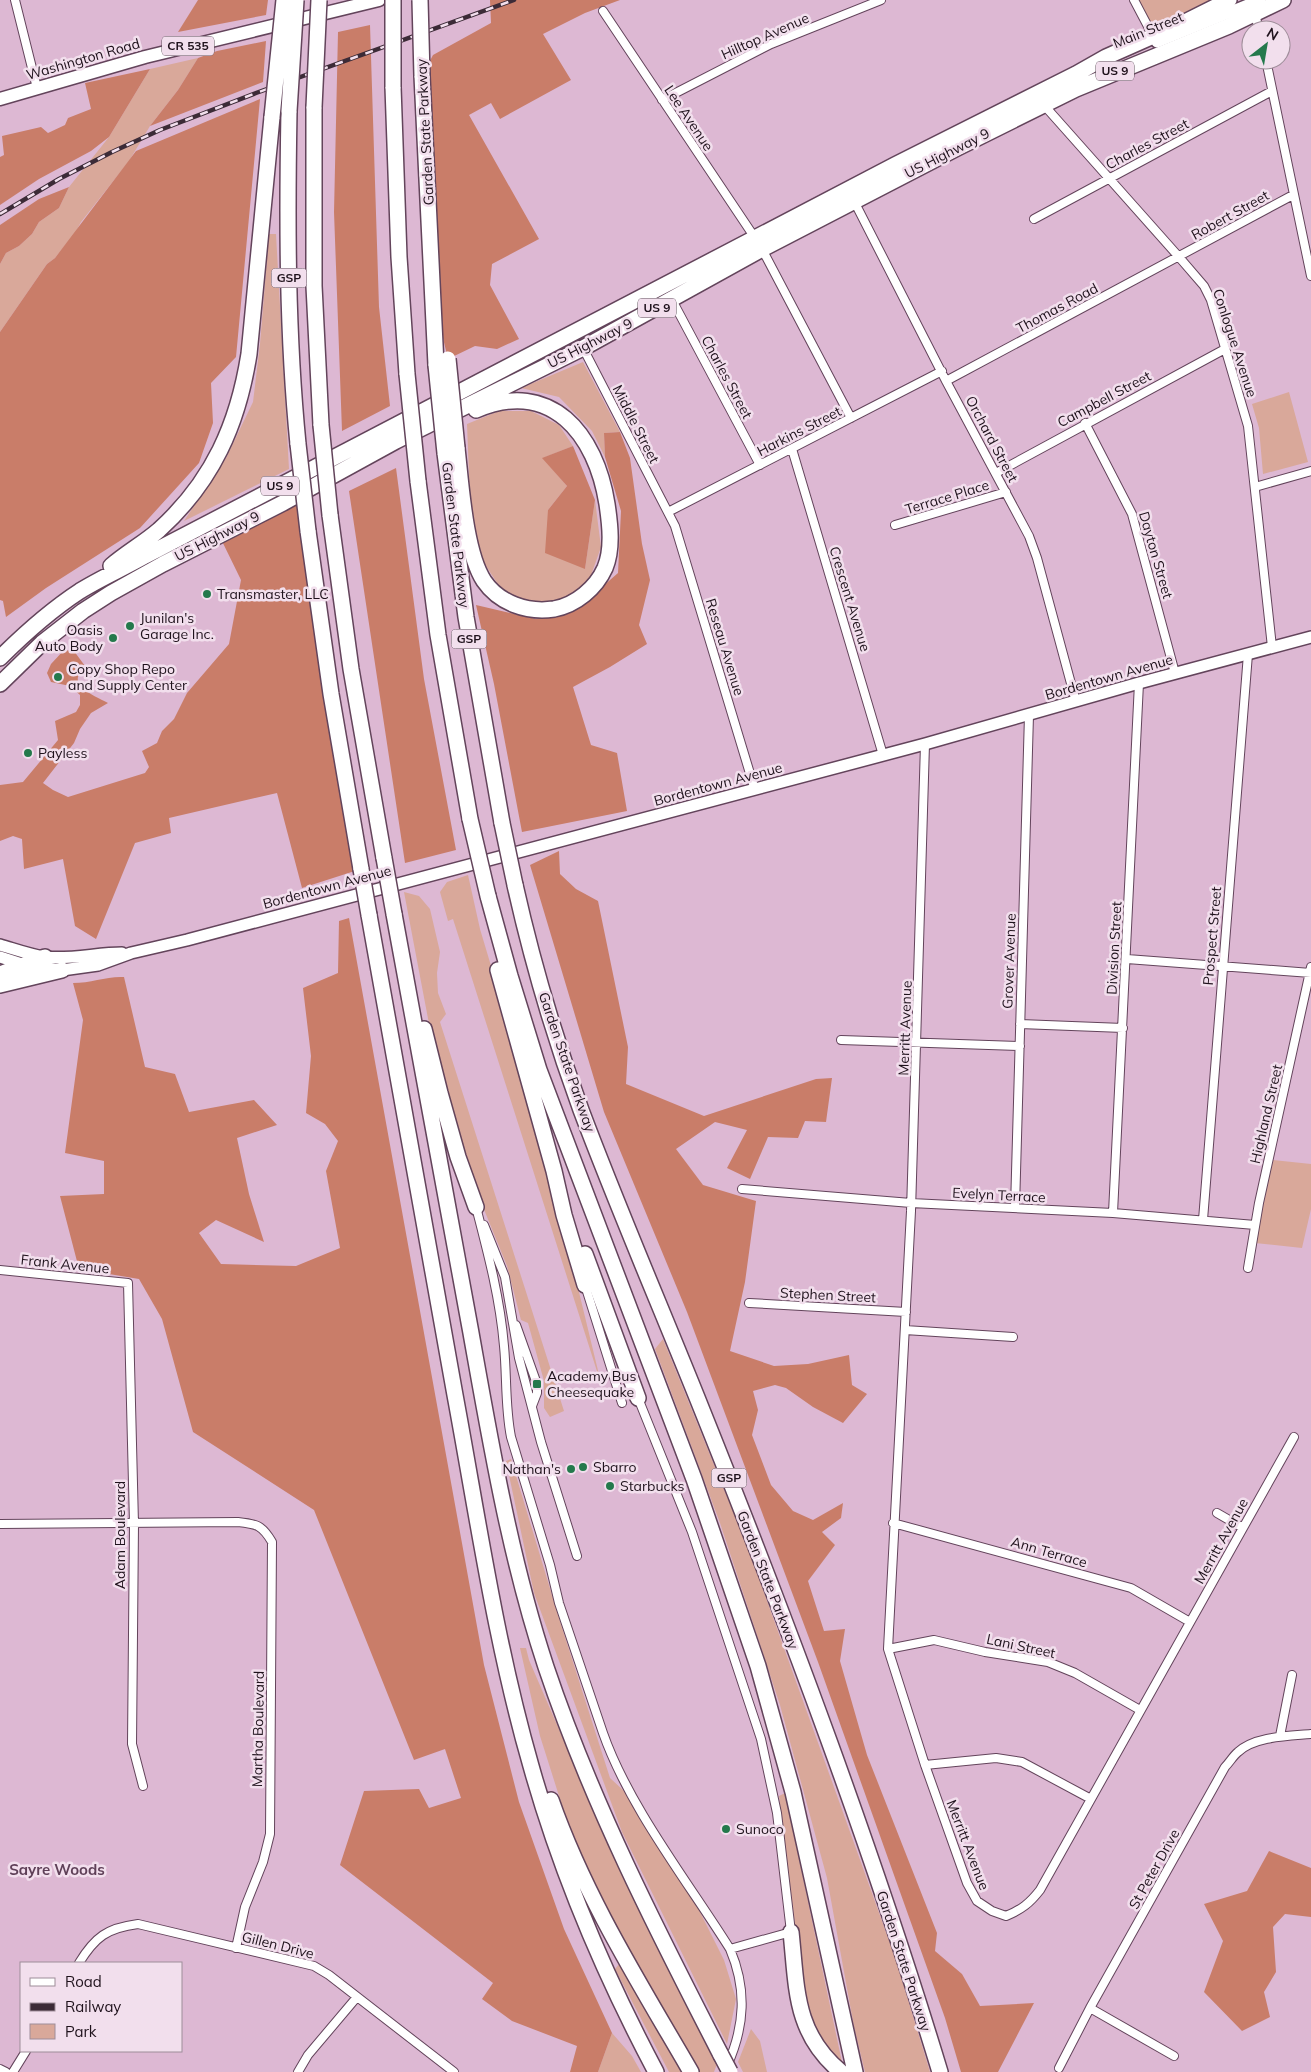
<svg xmlns="http://www.w3.org/2000/svg" width="1311" height="2072" font-family="Mulish,sans-serif">
<style>
.green{fill:#d9a89a}
.forest{fill:#c97d69}
.lines{fill:none;stroke-linecap:round;stroke-linejoin:round}
.street-casing{stroke:#63445b;stroke-width:10}
.secondary-casing{stroke:#63445b;stroke-width:14}
.primary-casing{stroke:#63445b;stroke-width:15}
.highway-casing{stroke:#63445b;stroke-width:18}
.street{stroke:#fff;stroke-width:8}
.secondary{stroke:#fff;stroke-width:11}
.primary{stroke:#fff;stroke-width:12}
.highway{stroke:#fff;stroke-width:15}
.rail-casing{stroke:#3c2b37;stroke-width:4.5}
.rail{stroke:#f2dfed;stroke-width:2.5;stroke-dasharray:8;stroke-linecap:butt}
.highway-bridge-casing{stroke:#63445b;stroke-width:18;stroke-linecap:butt}
.highway-bridge{stroke:#fff;stroke-width:15}
.poi-dot{fill:#24794c;stroke:#f2dfed;stroke-width:2}
.labels{text-anchor:middle;stroke-width:5;stroke-linejoin:round;paint-order:stroke}
.shield{fill:#f2dfed;stroke:#5e505b;stroke-width:1}
.shield-label{font-size:12px;font-weight:bold;fill:#1f121c}
.street-label{font-size:14px;fill:#1f121c;stroke:#f2dfed}
.poi-label{font-size:14px;fill:#1f121c;stroke:#f2dfed;text-anchor:start}
.neighbourhood-label{font-size:15px;font-weight:bold;fill:#5f4058;stroke:#f2dfed}
</style>
<rect width="100%" height="100%" fill="#ddb8d3"/>
<path class="green" d="M1138,0H1219L1158,28L1150,25Z
M198,58L178,90L150,126L129,161L81,222L75,233L55,258L47,264L0,332V264L6,253L19,246L32,234L39,222L59,208L69,187L109,137L150,69Z
M269,234H276L289,469L184,521L226,458L253,402L260,344Z
M583,362L620,432L604,433L605,457L592,431L559,397L521,388Z
M1289,392L1308,462L1263,474L1259,428L1252,404Z
M499,411H531L559,425L573,446L543,458L567,486L548,510L585,569L595,500L601,547L589,581L559,602L526,601L503,592L482,560L471,526L467,424Z
M468,875L480,929L538,1123L602,1387L453,919L448,921L440,892L447,882Z
M404,892L419,896L430,909L440,952L437,973L438,993L446,1014L440,1022L564,1411L550,1417L544,1408V1381L528,1323L521,1320L507,1266L483,1207L459,1136L430,1029Z
M1273,1160L1311,1164V1209L1302,1248L1255,1243Z
M663,1339L751,1556L896,1960L930,2072H865L854,2027L827,1878L780,1705L720,1523L655,1349Z
M511,1459L558,1615L610,1778L624,1791L699,1910L724,1960L736,1999L727,2044L622,1832L534,1593L506,1461Z
M520,1648H526L529,1660L619,1868L717,2064L714,2072H696L599,1904L572,1837L540,1736Z
M785,1793L843,2067L811,2027L804,1998L779,1796Z
M620,1963L683,2072H669L615,1969Z
M751,2029L760,2041L767,2072H743L738,2062Z
M612,2033L632,2056L641,2072H598Z"/>
<path class="forest" d="M198,0H268L266,15L178,32Z
M490,0H620L585,13L543,34L571,80L500,119L491,103L469,115L539,239L492,264L490,285L519,339L497,349L475,346L448,359L434,301L422,76L433,55L491,23Z
M370,25L379,307L390,406L342,431L334,212L338,32Z
M266,41L263,82L150,126L178,90L198,58L217,51Z
M150,69L109,137L91,151L39,179L0,205V157L4,155L2,136L41,127L48,133L65,125L68,118L91,109L85,83Z
M260,99L236,357L211,383L213,423L199,463L140,528L46,588L6,617L3,601L0,600V332L47,264L55,258L136,151Z
M69,187L59,208L39,222L32,234L19,246L6,253L0,264V225L39,199Z
M620,432L630,458L642,544L650,580L639,625L647,644L610,667L573,687L591,745L617,753L627,811L522,832L494,684L476,605L536,619L578,608L618,573L621,511L605,457L604,433Z
M573,446L595,500L585,569L545,553L548,510L567,486L542,458Z
M396,468L424,679L456,850L405,863L349,491Z
M304,491L361,869L302,888L277,793L169,818L171,833L135,843L96,939L75,926L63,859L24,869L22,839L13,836L0,841V785L23,782L58,740L55,721L76,712L80,705V695L70,686L51,682L47,673L51,664L64,650L74,651L85,666C83,670 79,673 78,677C75,689 99,698 108,703L91,713L80,729L74,743L43,783L53,790L68,797L145,773L149,767L142,751L157,743L162,731L174,719L187,693L229,644L241,580L219,535Z
M559,851L560,874L576,889L598,901L628,1047L626,1084L704,1116L816,1079L832,1078L826,1122L805,1121L798,1138L768,1137L750,1179L727,1168L747,1130L715,1122L676,1149L703,1185L756,1201L745,1282L730,1351L774,1366L808,1364L849,1355L852,1385L867,1394L843,1423L813,1407L786,1388L775,1385L753,1391L758,1410L752,1435L771,1485L793,1511L813,1520L843,1503L841,1518L822,1532L835,1545L808,1581L824,1631L845,1629L840,1661L867,1755L937,1933L935,1951L962,1974L980,2006L1034,2003L998,2072H961L945,2018L818,1662L687,1312L604,1112L530,865Z
M349,918L484,1665L519,1802L564,1929L612,2033L598,2072H570L577,2046L512,2021L482,1999L493,1983L340,1865L364,1791L419,1789L429,1808L461,1798L445,1749L414,1760L314,1510L193,1432L162,1319L139,1279L79,1269L60,1196L104,1194V1161L65,1153L83,1020L73,983C91,983 107,976 124,977L145,1067L175,1074L189,1112L254,1100L277,1125L237,1138L249,1194L264,1242L216,1220L199,1233L221,1264L296,1266L340,1248L326,1171L338,1141L325,1124L306,1113L311,1056L303,988L338,973L339,921Z
M1269,1851L1311,1868V1917L1285,1914L1273,1927L1276,1972L1264,1992L1270,2017L1242,2031L1204,1992L1223,1941L1204,1904L1247,1891Z"/>
<g class="lines">
<defs>
<path id="street" d="M15,0L37,88
M1134,0L1153,36
M603,11L755,238
M1255,14L1259,30
M1266,60L1311,276
M662,100L771,44L881,0
M1043,104L1179,257L1204,286L1211,300L1248,426L1272,647
M854,201L946,381L1029,536L1037,558L1076,702
M1034,219L1272,91
M762,249L851,418
M672,300L760,465
M583,348L675,526L755,790
M946,381L1293,195
M1085,423L1132,514L1175,673
M792,449L883,755
M996,473L1225,349
M1255,487L1311,471
M668,512L942,371
M895,525L1006,492
M925,744L911,1211L888,1649L925,1765L967,1883L977,1901L992,1911L1006,1916C1021,1910 1030,1903 1040,1890L1294,1437
M1127,959L1311,973
M1020,1024L1123,1028
M841,1040L1020,1046
M742,1189L911,1203L1113,1213L1255,1225
M476,1207C488,1253 500,1298 504,1346C507,1376 505,1407 511,1437L550,1565L559,1603L603,1733C629,1807 688,1882 730,1949C747,1989 745,2026 727,2066
M1015,1208L1029,715
M1113,1213L1139,683
M1203,1220L1248,654
M484,1225L505,1277L519,1358L541,1442L577,1556
M1248,1268L1259,1203L1311,967
M0,1270L128,1283L134,1524L132,1744L143,1786
M585,1285L622,1403
M749,1303L906,1312
M516,1325L537,1384V1393L532,1406
M905,1330L1013,1337
M638,1398L692,1532L761,1739L777,1813L791,1932L730,1949
M1217,1513L1243,1528
M893,1523L1131,1588L1190,1622
M0,1524L238,1522C257,1524 262,1525 272,1542L270,1834L263,1862L245,1907L236,1948
M888,1649L934,1640L985,1652L1048,1662L1075,1673L1140,1710
M1280,1736L1292,1675
M925,1765L996,1758L1022,1762L1091,1799
M79,1963C95,1937 107,1928 138,1924L314,1966L329,1975L454,2072
M1090,2008L1174,2056
M1059,2068L1090,2008L1225,1767C1230,1762 1233,1756 1238,1752C1255,1736 1290,1736 1311,1734
M0,2069L6,2072
M13,2072L26,2051
M298,2072L308,2055L357,1997"/>
<path id="secondary" d="M1157,42L1260,0
M0,945C14,949 30,955 45,957C70,960 97,953 122,953
M0,957L25,965L62,970L98,965L131,953L187,940L925,744L1139,683L1311,637"/>
<path id="primary" d="M0,99L145,57L379,0"/>
<path id="highway" d="M422,76L436,365
M393,87L399,257L407,374
M314,107V286L321,425
M289,111C287,222 287,333 298,444
M457,448C461,483 465,552 484,581C499,603 527,613 554,609C576,605 596,588 605,568C613,549 610,524 607,504C596,434 551,378 476,410
M445,453L466,617L502,823
M418,481L438,635L470,819
M330,515L351,669L384,858
M308,531L331,694L361,869
M111,566C126,553 144,543 159,530C213,481 238,424 249,354L272,117
M0,658C25,633 51,610 80,591C101,578 124,568 145,556L895,165L1076,74L1106,57L1185,22L1229,0
M0,684L42,643L83,611L111,593L163,564L283,503L396,441L583,348L762,249L957,148L1076,89L1229,26L1283,0
M515,885C532,961 554,1036 581,1110C619,1211 662,1310 702,1410C789,1627 872,1848 940,2072
M488,896L510,976L539,1070L694,1479L758,1666L793,1792L855,2072
M394,914C420,1054 445,1193 471,1333C491,1445 510,1558 546,1667C591,1801 656,1929 721,2055
M369,915C398,1075 427,1235 455,1395C478,1519 496,1645 531,1766C561,1873 604,1974 656,2072
M498,970L554,1171L564,1215L585,1285
M0,974L45,957
M0,985L62,970
M424,1029L440,1093L458,1157L476,1207
M585,1254L638,1398
M551,1800C585,1897 640,1984 691,2072
M791,1932C797,1988 794,2033 841,2072"/>
</defs>
<use href="#street" class="street-casing"/>
<use href="#secondary" class="secondary-casing"/>
<use href="#primary" class="primary-casing"/>
<use href="#highway" class="highway-casing"/>
<use href="#street" class="street"/>
<use href="#secondary" class="secondary"/>
<use href="#primary" class="primary"/>
<use href="#highway" class="highway"/>
<defs>
<path id="rail" d="M0,214L59,179L112,152L160,130L256,93L514,0"/>
</defs>
<use href="#rail" class="rail-casing"/>
<use href="#rail" class="rail"/>
<defs>
<path id="highway-bridge" d="M393,0V87
M420,0L422,76
M314,107L319,0
M289,111L296,0
M272,117L284,0
M448,359L457,448
M436,365L445,453
M407,374L418,481
M321,425L330,515
M298,444L308,531
M470,819L488,896
M502,823L515,885
M384,858L394,914
M361,869L369,915
M721,2055L730,2072"/>
</defs>
<use href="#highway-bridge" class="highway-bridge-casing"/>
<use href="#highway-bridge" class="highway-bridge"/>
</g>
<g class="poi-dot">
<circle cx="207" cy="594" r="5"/>
<circle cx="130" cy="626" r="5"/>
<circle cx="113" cy="638" r="5"/>
<circle cx="58" cy="677" r="5"/>
<circle cx="28" cy="753" r="5"/>
<rect x="532" y="1379" width="10" height="10" rx="2.5"/>
<circle cx="583" cy="1467" r="5"/>
<circle cx="571" cy="1469" r="5"/>
<circle cx="610" cy="1486" r="5"/>
<circle cx="726" cy="1829" r="5"/>
</g>
<g class="labels">
<g class="shield">
<rect x="162" y="36.5" width="52" height="19" rx="4"/>
<rect x="1096" y="61.5" width="38" height="19" rx="4"/>
<rect x="271.5" y="268.5" width="35" height="19" rx="4"/>
<rect x="638" y="298.5" width="38" height="19" rx="4"/>
<rect x="261" y="476.5" width="38" height="19" rx="4"/>
<rect x="451.5" y="629.5" width="35" height="19" rx="4"/>
<rect x="711.5" y="1468.5" width="35" height="19" rx="4"/>
</g>
<g class="shield-label">
<text x="188" y="50">CR 535</text>
<text x="1115" y="75">US 9</text>
<text x="289" y="282">GSP</text>
<text x="657" y="312">US 9</text>
<text x="280" y="490">US 9</text>
<text x="469" y="643">GSP</text>
<text x="729" y="1482">GSP</text>
</g>
<g class="street-label">
<text transform="translate(1148 30) rotate(-22)" y="5">Main Street</text>
<text transform="translate(765 36) rotate(-24)" y="5">Hilltop Avenue</text>
<text transform="translate(83 59) rotate(-16)" y="5">Washington Road</text>
<text transform="translate(689 118) rotate(56)" y="5">Lee Avenue</text>
<text transform="translate(425 132) rotate(-93)" y="5">Garden State Parkway</text>
<text transform="translate(1147 144) rotate(-28)" y="5">Charles Street</text>
<text transform="translate(947 153) rotate(-27)" y="5">US Highway 9</text>
<text transform="translate(1230 215) rotate(-29)" y="5">Robert Street</text>
<text transform="translate(1057 308) rotate(-28)" y="5">Thomas Road</text>
<text transform="translate(590 343) rotate(-27)" y="5">US Highway 9</text>
<text transform="translate(1235 343) rotate(72)" y="5">Conlogue Avenue</text>
<text transform="translate(727 377) rotate(62)" y="5">Charles Street</text>
<text transform="translate(1104 399) rotate(-28)" y="5">Campbell Street</text>
<text transform="translate(636 424) rotate(63)" y="5">Middle Street</text>
<text transform="translate(799 431) rotate(-27)" y="5">Harkins Street</text>
<text transform="translate(992 439) rotate(62)" y="5">Orchard Street</text>
<text transform="translate(947 497) rotate(-17)" y="5">Terrace Place</text>
<text transform="translate(456 535) rotate(83)" y="5">Garden State Parkway</text>
<text transform="translate(217 536) rotate(-27)" y="5">US Highway 9</text>
<text transform="translate(1156 555) rotate(74)" y="5">Dayton Street</text>
<text transform="translate(850 599) rotate(73)" y="5">Crescent Avenue</text>
<text transform="translate(725 647) rotate(73)" y="5">Reseau Avenue</text>
<text transform="translate(1109 677) rotate(-16)" y="5">Bordentown Avenue</text>
<text transform="translate(718 784) rotate(-15)" y="5">Bordentown Avenue</text>
<text transform="translate(327 887) rotate(-15)" y="5">Bordentown Avenue</text>
<text transform="translate(1212 936) rotate(-85)" y="5">Prospect Street</text>
<text transform="translate(1114 948) rotate(-87)" y="5">Division Street</text>
<text transform="translate(1009 961) rotate(-88)" y="5">Grover Avenue</text>
<text transform="translate(905 1028) rotate(-88)" y="5">Merritt Avenue</text>
<text transform="translate(567 1062) rotate(71)" y="5">Garden State Parkway</text>
<text transform="translate(1266 1114) rotate(-77)" y="5">Highland Street</text>
<text transform="translate(999 1195) rotate(3)" y="5">Evelyn Terrace</text>
<text transform="translate(65 1264) rotate(6)" y="5">Frank Avenue</text>
<text transform="translate(828 1295) rotate(3)" y="5">Stephen Street</text>
<text transform="translate(120 1535) rotate(-90)" y="5">Adam Boulevard</text>
<text transform="translate(1221 1541) rotate(-61)" y="5">Merritt Avenue</text>
<text transform="translate(1049 1552) rotate(16)" y="5">Ann Terrace</text>
<text transform="translate(768 1580) rotate(69)" y="5">Garden State Parkway</text>
<text transform="translate(1021 1646) rotate(12)" y="5">Lani Street</text>
<text transform="translate(258 1729) rotate(-89)" y="5">Martha Boulevard</text>
<text transform="translate(968 1845) rotate(69)" y="5">Merritt Avenue</text>
<text transform="translate(1154 1869) rotate(-61)" y="5">St Peter Drive</text>
<text transform="translate(278 1945) rotate(14)" y="5">Gillen Drive</text>
<text transform="translate(904 1961) rotate(72)" y="5">Garden State Parkway</text>
</g>
<g class="poi-label">
<text x="217" y="599">Transmaster, LLC</text>
<text x="140" y="623">Junilan's<tspan x="140" dy="16">Garage Inc.</tspan></text>
<text x="103" y="635" text-anchor="end">Oasis<tspan x="103" dy="16">Auto Body</tspan></text>
<text x="68" y="674">Copy Shop Repo<tspan x="68" dy="16">and Supply Center</tspan></text>
<text x="38" y="758">Payless</text>
<text x="547" y="1381">Academy Bus<tspan x="547" dy="16">Cheesequake</tspan></text>
<text x="593" y="1472">Sbarro</text>
<text x="561" y="1474" text-anchor="end">Nathan's</text>
<text x="620" y="1491">Starbucks</text>
<text x="736" y="1834">Sunoco</text>
</g>
<g class="neighbourhood-label">
<text x="57" y="1875">Sayre Woods</text>
</g>
</g>
<rect x="20" y="1962" width="162" height="90" fill="#f2dfed" stroke="#9e8d99"/>
<rect x="30" y="1978" width="25" height="8" fill="#ffffff" stroke="#9e8d99"/>
<text x="65" y="1987" font-size="15" fill="#1f121c">Road</text>
<rect x="30" y="2003" width="25" height="8" fill="#3c2b37" stroke="#9e8d99"/>
<text x="65" y="2012" font-size="15" fill="#1f121c">Railway</text>
<rect x="30" y="2024" width="25" height="15" fill="#d9a89a" stroke="#9e8d99"/>
<text x="65" y="2037" font-size="15" fill="#1f121c">Park</text>
<g transform="translate(1266 45) rotate(31)"><circle r="24" fill="#f2dfed" stroke="#9e8d99"/>
<path d="M0-4L9 19L0 12L-9 19Z" fill="#24794c"/>
<text y="-8" font-size="14" font-weight="bold" text-anchor="middle" fill="#1f121c">N</text>
</g>
</svg>
